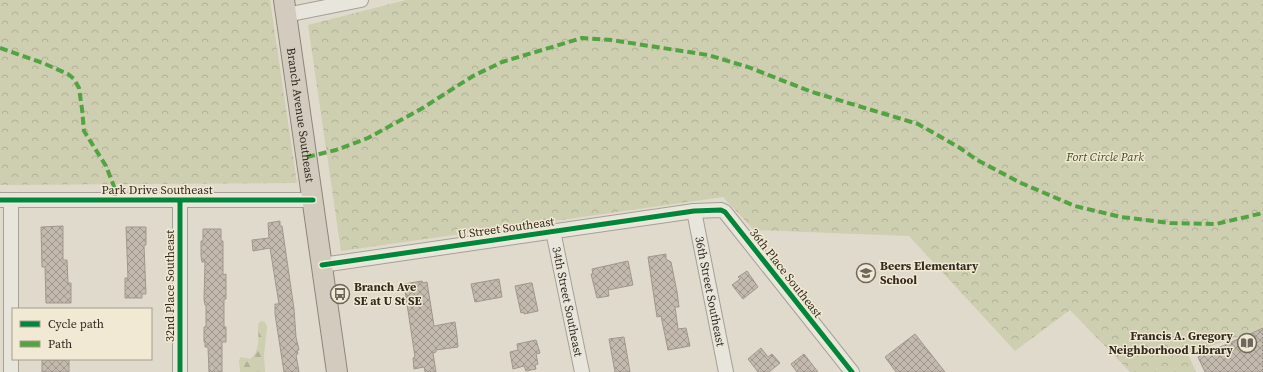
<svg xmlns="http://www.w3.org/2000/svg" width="1263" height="372" font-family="'Source Serif 4',serif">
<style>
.forest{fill:url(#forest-firs)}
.park{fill:url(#park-crowns)}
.building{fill:url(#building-cross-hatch);stroke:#a0978c}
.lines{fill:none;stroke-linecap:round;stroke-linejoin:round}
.minor-casing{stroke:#a5a096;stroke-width:16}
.highway-casing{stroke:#8b857c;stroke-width:22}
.minor{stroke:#e8e5dd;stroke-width:14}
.highway{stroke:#d3cbbd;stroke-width:20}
.quiet{stroke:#52a341;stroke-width:4;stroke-dasharray:8 4;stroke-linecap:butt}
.cycleway-casing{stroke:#f1e9d3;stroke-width:8}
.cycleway{stroke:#00873e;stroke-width:5}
.labels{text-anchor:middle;stroke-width:3;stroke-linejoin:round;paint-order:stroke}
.street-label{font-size:12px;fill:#32291f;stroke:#f1e9d3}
.park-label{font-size:12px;font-style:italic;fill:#424c28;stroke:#f1e9d3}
.poi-label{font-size:12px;font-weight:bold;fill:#32291f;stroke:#f1e9d3;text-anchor:start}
</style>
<defs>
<pattern id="forest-firs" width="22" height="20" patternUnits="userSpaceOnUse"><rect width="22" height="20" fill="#ceceb0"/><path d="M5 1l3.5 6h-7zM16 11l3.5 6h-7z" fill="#b1b197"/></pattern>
<pattern id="park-crowns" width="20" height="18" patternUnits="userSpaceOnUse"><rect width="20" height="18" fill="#ceceb0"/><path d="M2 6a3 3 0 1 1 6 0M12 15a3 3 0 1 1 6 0" fill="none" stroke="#b1b197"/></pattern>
<pattern id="building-cross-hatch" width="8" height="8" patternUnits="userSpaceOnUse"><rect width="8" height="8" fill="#c3baad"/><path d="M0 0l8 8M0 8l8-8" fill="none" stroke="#9f978c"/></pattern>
</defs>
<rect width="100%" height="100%" fill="#e0dacc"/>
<path class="forest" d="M261,321L265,322L267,328L264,355L265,372H240L239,360L241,357L250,359C261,351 258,336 258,324Z"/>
<path class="park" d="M0,0H270L297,183L0,185Z
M406,0H1263V328L1188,354L1196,372H1130L1070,310L1015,351L909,236L754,230L723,197L341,251L308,25Z"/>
<path class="building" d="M280,221V226H282L294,309L296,337L299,350H297L298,354L296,355L299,372H284L275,314V304H279L270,248L253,251L252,240L269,238L268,223Z
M63,226V260H67L68,283H71V303H46L45,267H42L41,227Z
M126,227H146V245H144L146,294H142V298H125V278H128Z
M203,229H221V241H223V275L226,274V299H224V327H226V342H222V372H209L208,347H205V342H204V327H206V305H205L204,299L205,262H202L201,256V241H203Z
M666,254V259L671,262L677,292L679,307H675L678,329L686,328L690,346L668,350L661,316L657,317L648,257Z
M628,261L633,285L608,290L609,296L597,298L591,274H593L592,269Z
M747,271L758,287L743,299L732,285L740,279L738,277Z
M499,279L502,297L475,302L471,284Z
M422,281L423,283L427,282L434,326L455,322L457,336L458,347L436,350V352L433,353L436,372H425L424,367L414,369L413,358L415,357L404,284Z
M530,283H532L538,311L524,314V312L521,313L515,286Z
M1263,328V372H1205L1198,357Z
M915,334L919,339L945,372H896L885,357Z
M624,337L630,372H615L609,339Z
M536,340L540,353L536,354L538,364L535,365L536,369L526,371L524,366L513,369L510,352L518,350L517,344Z
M761,348L768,357L772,354L780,363L769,372H758L748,359Z
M804,354L818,372H797L791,364Z
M42,360H69V372H42Z"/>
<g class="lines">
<defs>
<g id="minor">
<path d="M286,15L361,0"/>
<path d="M0,200H313"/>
<path id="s1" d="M694,211L726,372"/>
<path id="s2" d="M553,231L582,372"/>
<path d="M322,265L694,211L721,210L725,212L852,372"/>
<path d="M11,372V200"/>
<path d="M180,372V200"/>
</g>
<g id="highway">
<path id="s3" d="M284,0L337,372"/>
</g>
</defs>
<use href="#minor" class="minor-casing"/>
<use href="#highway" class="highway-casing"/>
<use href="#minor" class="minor"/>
<use href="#highway" class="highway"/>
<path class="quiet" d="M0,48L43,63L68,74L74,79L79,88L82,109L84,131L106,166L115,189V200
M307,157L336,150L368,138L421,109L473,76L502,62L582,38L611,40L708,55L748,67L812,92L918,124L960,148L977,160L1021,183L1075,206L1121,217L1170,223L1216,224L1263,213"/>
<defs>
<path id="cycleway" d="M0,200H313
M322,265L694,211L721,210L725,212L852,372
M180,372V200"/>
</defs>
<use href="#cycleway" class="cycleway-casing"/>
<use href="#cycleway" class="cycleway"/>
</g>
<defs>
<symbol id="school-ring" viewBox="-11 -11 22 22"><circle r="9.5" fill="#f1e9d3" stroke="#6f675c" stroke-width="1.5"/><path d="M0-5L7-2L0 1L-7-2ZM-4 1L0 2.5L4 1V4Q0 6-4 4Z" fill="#6f675c"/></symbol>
<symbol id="bus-ring" viewBox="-11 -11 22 22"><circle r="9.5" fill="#f1e9d3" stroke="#6f675c" stroke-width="1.5"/><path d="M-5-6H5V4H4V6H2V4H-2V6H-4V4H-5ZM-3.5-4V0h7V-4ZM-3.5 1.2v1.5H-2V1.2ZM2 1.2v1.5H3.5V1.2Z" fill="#6f675c"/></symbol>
<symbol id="library-ring" viewBox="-11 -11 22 22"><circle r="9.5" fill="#f1e9d3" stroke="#6f675c" stroke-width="1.5"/><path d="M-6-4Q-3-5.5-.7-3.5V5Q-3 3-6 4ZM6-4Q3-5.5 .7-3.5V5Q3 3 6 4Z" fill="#6f675c"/></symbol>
</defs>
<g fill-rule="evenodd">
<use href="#school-ring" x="855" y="262" width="22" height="22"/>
<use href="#bus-ring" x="329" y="283" width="22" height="22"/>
<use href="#library-ring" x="1236" y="332" width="22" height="22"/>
</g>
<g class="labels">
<g class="street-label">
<text dy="4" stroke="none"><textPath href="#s3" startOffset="116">Branch Avenue Southeast</textPath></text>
<text x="157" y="194">Park Drive Southeast</text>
<text transform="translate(506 228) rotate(-8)" y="4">U Street Southeast</text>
<text transform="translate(786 273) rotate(52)" y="4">36th Place Southeast</text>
<text transform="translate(170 286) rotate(-90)" y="4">32nd Place Southeast</text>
<text dy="4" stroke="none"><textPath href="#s1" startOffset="82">36th Street Southeast</textPath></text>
<text dy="4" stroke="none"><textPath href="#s2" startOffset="72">34th Street Southeast</textPath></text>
</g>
<g class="park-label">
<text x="1105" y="161">Fort Circle Park</text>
</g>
<g class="poi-label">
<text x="880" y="270">Beers Elementary<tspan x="880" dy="14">School</tspan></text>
<text x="354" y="291">Branch Ave<tspan x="354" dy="14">SE at U St SE</tspan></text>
<text x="1233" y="340" text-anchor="end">Francis A. Gregory<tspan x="1233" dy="14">Neighborhood Library</tspan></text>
</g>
</g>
<rect x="12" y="308" width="140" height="52" fill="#f1e9d3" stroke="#a59c8b"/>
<rect x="20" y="321" width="20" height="6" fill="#00873e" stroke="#a59c8b"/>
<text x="48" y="328" font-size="12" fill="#32291f">Cycle path</text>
<rect x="20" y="341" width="20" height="6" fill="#52a341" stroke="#a59c8b"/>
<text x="48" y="348" font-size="12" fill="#32291f">Path</text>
</svg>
